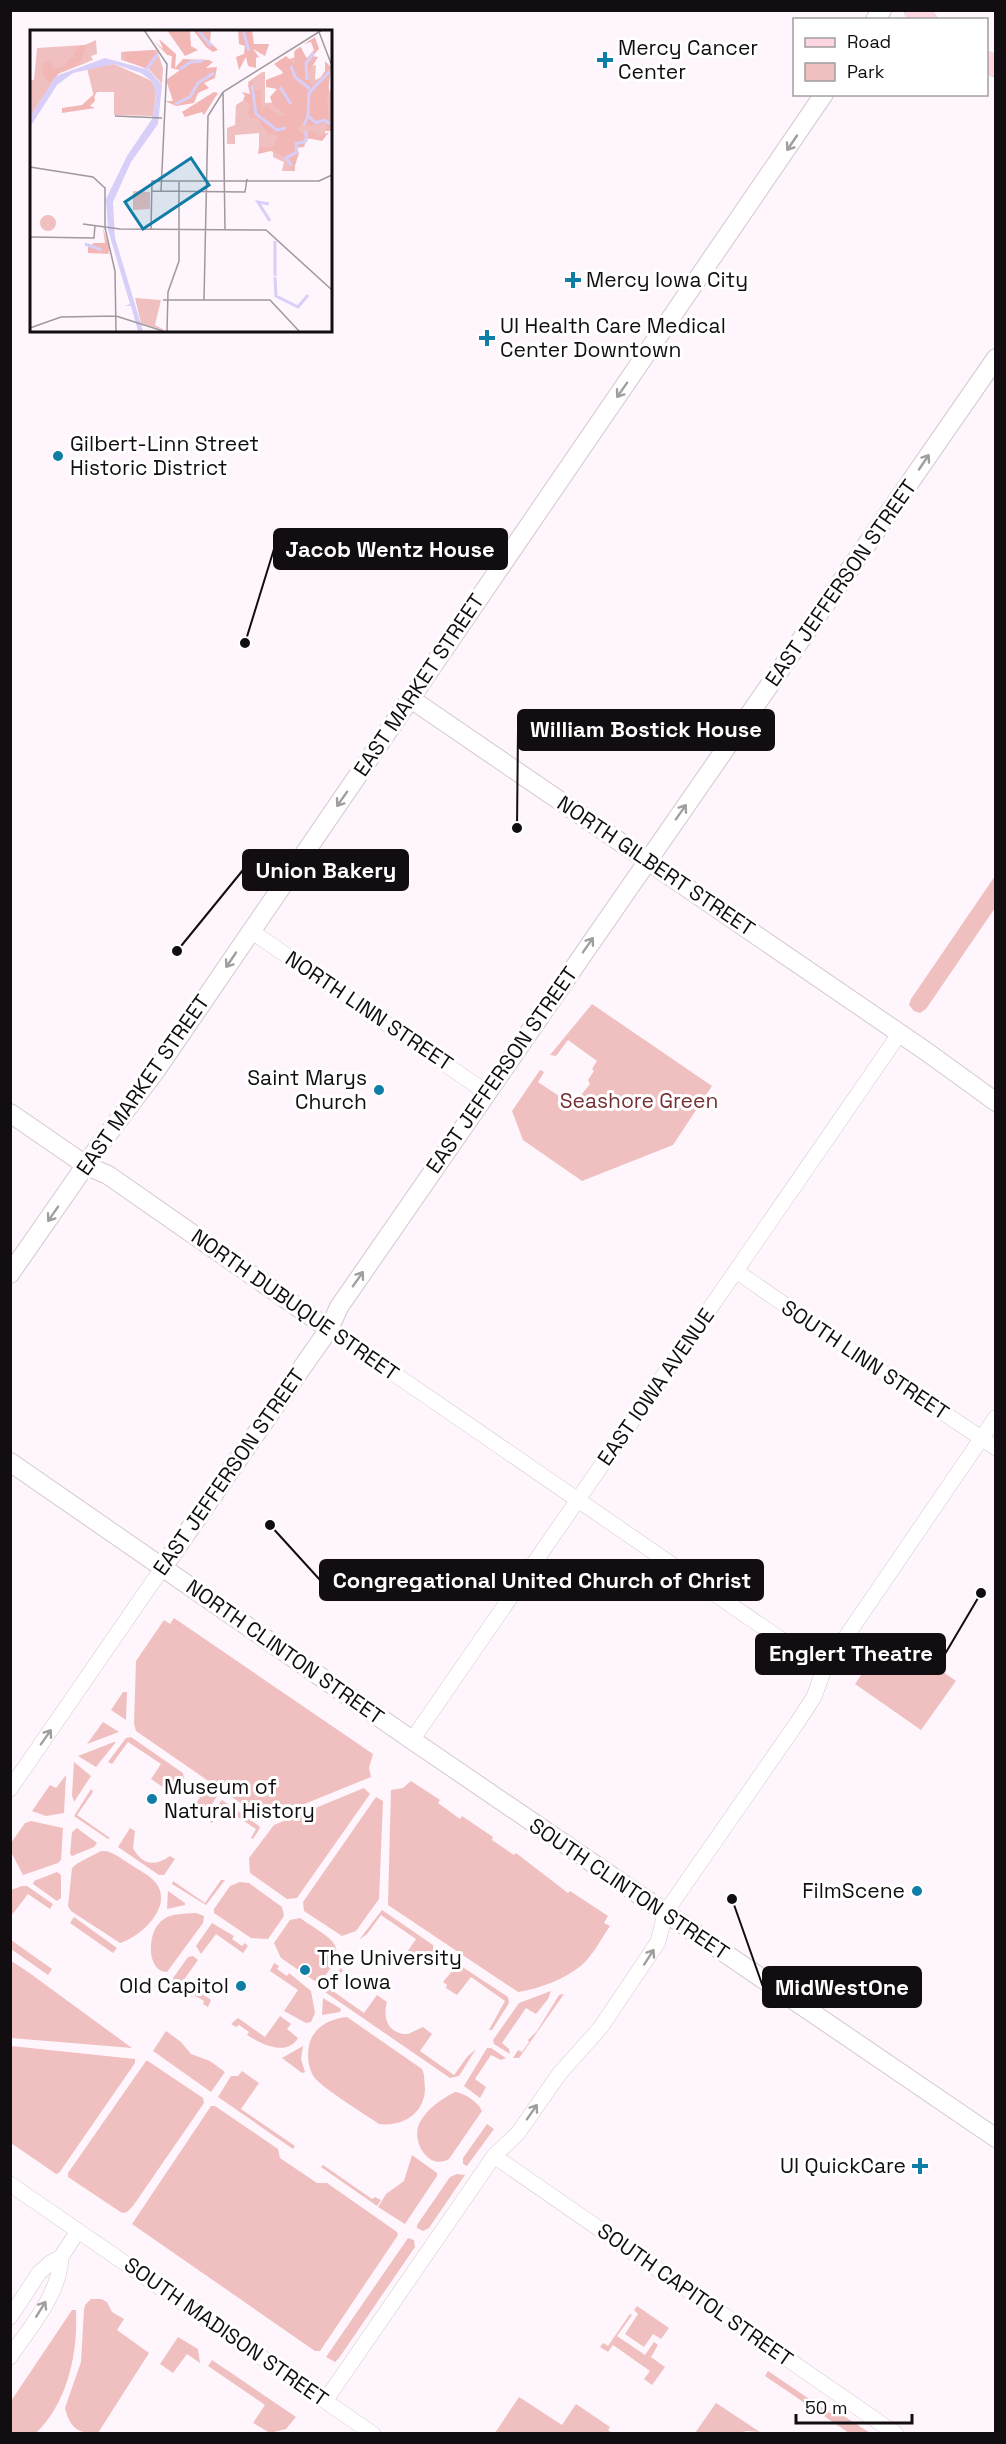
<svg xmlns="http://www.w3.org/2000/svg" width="1006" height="2444" font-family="'Space Grotesk',sans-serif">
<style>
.green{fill:#efc0bf}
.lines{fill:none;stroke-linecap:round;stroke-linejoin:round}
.tertiary-casing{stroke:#d4c8d0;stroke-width:16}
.secondary-casing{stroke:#d4c8d0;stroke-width:20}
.primary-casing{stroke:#d4d3d4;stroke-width:21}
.tertiary{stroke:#fff;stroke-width:15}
.secondary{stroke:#fff;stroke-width:18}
.primary{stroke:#fed6e2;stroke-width:20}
.oneway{stroke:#a09e9f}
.poi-dot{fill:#0f7da6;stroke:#fff;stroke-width:2}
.labels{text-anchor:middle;stroke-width:6;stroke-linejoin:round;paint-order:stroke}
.poi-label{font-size:21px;fill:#110d10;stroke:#fff;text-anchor:start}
.street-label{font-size:21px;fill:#110d10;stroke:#fff}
.park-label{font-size:21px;fill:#762f32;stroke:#fff}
.inset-river{fill:none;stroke:#d8cff8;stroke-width:3}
.inset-road{fill:none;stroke:#a0989e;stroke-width:1.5}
.view{fill:#0f7da6;fill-opacity:0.15;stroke:#0f7da6;stroke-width:3}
.inset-edge{fill:none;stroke:#110d10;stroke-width:3}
.leader{fill:none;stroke:#110d10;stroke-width:2}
.callout-dot{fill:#110d10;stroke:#fff;stroke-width:2}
.callout{fill:#110d10;stroke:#110d10;stroke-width:2}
.callout-label{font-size:22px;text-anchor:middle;font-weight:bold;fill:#fff}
</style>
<rect width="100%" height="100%" fill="#fff5fc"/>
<path class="green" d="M995,876V908L926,1009L920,1013L914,1011L909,1005L911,999Z
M592,1004L712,1086L673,1145L582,1181L523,1140L512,1111L540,1070L544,1072L538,1082L571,1104L577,1096L581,1095L590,1084L588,1080L594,1071L592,1069L597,1061L568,1040L556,1056L550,1055Z
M174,1618L373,1754L369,1768L371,1777L265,1820L136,1731L134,1724L136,1661L164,1620L170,1624Z
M889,1634L956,1681L921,1730L855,1684Z
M123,1692H127L126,1720L111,1710Z
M103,1722L119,1732L87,1744Z
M131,1737L183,1773L184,1778L177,1787L175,1786L170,1792L151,1779L161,1764L128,1742L112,1764L108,1762L126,1738Z
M114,1742H116L96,1767L78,1756Z
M74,1762L91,1776L74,1802L72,1795Z
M66,1775L64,1813L46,1816L32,1811L50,1785L56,1788Z
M411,1781L440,1800L438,1803L460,1819L462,1816L493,1837L492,1840L514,1855L516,1853L568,1893L570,1891L608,1916L604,1923L610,1926C601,1939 593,1955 582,1965C565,1979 539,1989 518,1992L388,1905L391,1790L403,1788Z
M364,1788L370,1794L297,1898L287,1899L250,1873L249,1858L274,1825Z
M91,1789L93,1792L77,1815L110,1838L108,1839L74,1816Z
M205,1790L217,1796L206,1814L207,1820L192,1809Z
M376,1797L383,1801L379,1899L356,1931L342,1936L304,1911L303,1902Z
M222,1800L259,1826L260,1828L253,1839L251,1838L256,1829L223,1807L212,1823L210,1822L213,1819L211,1813Z
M31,1821L63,1828L61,1860L58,1863L23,1875L11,1852V1843L25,1823Z
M77,1828L97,1843L94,1847L72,1856L70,1854L72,1832Z
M130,1828L135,1831L133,1848C142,1865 155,1867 170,1856L175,1859L164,1875H159L118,1847Z
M101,1851C112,1850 120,1858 130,1864C138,1870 150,1875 156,1883C174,1907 140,1937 120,1943L71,1911L68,1906L72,1868L78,1863Z
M57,1872L61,1875V1898L57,1901L33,1884L34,1881Z
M221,1880H225L206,1905L172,1884L173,1881L205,1903Z
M240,1882L249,1883L282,1907L284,1916L268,1939L251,1938L214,1913V1909L230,1886Z
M22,1886H27L53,1904L50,1909L28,1894L11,1916V1890Z
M168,1891L185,1903V1905L167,1909Z
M382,1910L433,1945V1955L420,1966L416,1963L414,1965L403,1958L416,1939L381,1915L367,1934L359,1940Z
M196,1913L204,1916L203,1923L167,1972C146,1972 146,1930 164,1919C172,1913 186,1914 196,1913Z
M74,1917L117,1948L113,1953L70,1923Z
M300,1918C336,1943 351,1944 319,1984L281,1958L274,1943L290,1920Z
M212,1923L234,1936L232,1939L242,1946L245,1943L248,1946L243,1953L216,1934L201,1954L196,1946Z
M11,1940L52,1969L48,1975L11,1949Z
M193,1956L198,1960L183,1981L211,2000L208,2007L203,2004L204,2001L194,1995L192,1997L173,1983V1978L188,1957Z
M10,1960L28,1972L132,2048L11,2038Z
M346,1960L341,1969L343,1970L330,1989L364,2013L377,1995L387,2002C382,2019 389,2035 408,2034L423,2027L432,2034L420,2051L454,2075L467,2057L476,2049L459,2076L450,2078L325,1992Z
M274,1963L279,1966L277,1969L287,1976L289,1973L311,1991L315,2013L311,2022L306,2023L284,2011L298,1990L270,1971Z
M458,1964L508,1997L509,2003L492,2030H489L505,2001L471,1977L457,1995L446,1988L447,1985L443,1982Z
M551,1991L548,1999L536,2014L526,2008L502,2043L509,2049L510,2054L494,2044L493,2040L519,2003Z
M564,1994L519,2058H513L518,2050L522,2052L529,2042L528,2040L537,2031L559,1995Z
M323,1998L341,2009L340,2012L322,2015Z
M280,2016L291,2024L287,2029L298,2038C287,2057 261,2044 247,2035L249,2032L239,2025L236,2027L231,2024L238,2018L265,2037Z
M347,2017L422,2069C425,2075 424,2081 425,2088C425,2113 403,2127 379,2124C366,2115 322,2088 314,2077C307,2067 306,2048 312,2037C319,2024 334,2018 347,2017Z
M166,2031L181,2042L191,2054L210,2061L225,2072L211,2092L153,2051Z
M11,2046L135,2059V2063L59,2173L56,2174L11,2143Z
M303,2046L301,2059L305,2072L302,2073L282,2058Z
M487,2048H491L506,2058L501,2060L491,2055L475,2079L486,2087L480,2098L464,2086Z
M146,2061H148L203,2098L204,2103L133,2206L127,2212L122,2213L68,2177V2173Z
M242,2071L259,2083L241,2109L295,2146L293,2149L218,2097L231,2076H238Z
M455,2092C465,2093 479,2103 482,2111L449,2159C428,2171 410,2140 420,2122C428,2108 441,2099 455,2092Z
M211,2106H215L278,2149L280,2158L317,2183H327L397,2232L398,2235L320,2351H315L132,2224Z
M487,2124L494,2129L467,2166L463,2164V2158Z
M412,2155L437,2173V2176L405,2224L378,2207L386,2194L404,2181Z
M323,2165L372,2199L375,2197L381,2200L377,2206L321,2167Z
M457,2174L465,2175L429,2228L423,2231L417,2228V2225L450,2177Z
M408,2238L414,2240L415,2247L339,2358L335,2362L326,2357Z
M91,2299H101L107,2302L112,2312L124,2319L117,2330L149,2353L98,2433C78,2434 70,2428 65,2408L81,2362L84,2310L85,2305Z
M637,2306L669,2328L661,2339L653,2334L644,2347L625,2334L638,2314L634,2310Z
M72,2310H76C78,2353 68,2402 36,2433H11V2401Z
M630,2314L632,2315L617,2336L645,2355L654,2342L658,2345L651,2357L665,2367L652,2385L644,2379L650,2371L613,2345L608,2352L600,2347L603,2343L608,2346Z
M178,2337L198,2349L200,2363L187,2354L173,2373L160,2364Z
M212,2360L296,2417L286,2429L270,2433L253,2423L265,2405L208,2366Z
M768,2371L830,2413H839L870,2433H849L765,2376Z
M519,2397L562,2425L576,2404L610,2427L608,2430L612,2433H495Z
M716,2403L760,2432L748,2431L735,2433H695Z"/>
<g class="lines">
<defs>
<path id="tertiary" d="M251,931L486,1092
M736,1271L863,1359L996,1448
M329,1329L824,1669
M412,1740L900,1033
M10,1789L163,1567
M494,2156L896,2434
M10,2184L373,2434
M10,2317L39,2273L50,2263L61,2257L78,2231
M10,2357C30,2327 60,2294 61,2257
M325,2401L494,2156L518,2133L560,2073L601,2027L658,1942L665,1913L797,1723L814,1697L824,1669L996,1417"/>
<path id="secondary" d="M875,20L882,10
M411,699L927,1052L996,1102
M10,1113L87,1166L108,1175L329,1329
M10,1274L99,1146L157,1069L824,94
M10,1462L412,1740L996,2138
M163,1567L329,1329L339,1307L996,358"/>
<path id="primary" d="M914,10L927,20
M986,61L996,67"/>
</defs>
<use href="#tertiary" class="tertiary-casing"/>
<use href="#secondary" class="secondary-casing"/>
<use href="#primary" class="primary-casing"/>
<use href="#tertiary" class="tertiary"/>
<use href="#secondary" class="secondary"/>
<use href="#primary" class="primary"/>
</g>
<defs><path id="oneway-shaft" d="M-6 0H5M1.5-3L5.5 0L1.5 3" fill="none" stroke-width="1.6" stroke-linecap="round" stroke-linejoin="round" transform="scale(1.5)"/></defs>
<g class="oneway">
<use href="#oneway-shaft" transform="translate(792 143) rotate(124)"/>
<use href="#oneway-shaft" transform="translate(622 390) rotate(125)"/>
<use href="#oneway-shaft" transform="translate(924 462) rotate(-56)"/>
<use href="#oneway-shaft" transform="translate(342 799) rotate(125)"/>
<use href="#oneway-shaft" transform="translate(681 812) rotate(-55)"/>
<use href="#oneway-shaft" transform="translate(588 945) rotate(-55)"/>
<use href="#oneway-shaft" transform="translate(231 960) rotate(124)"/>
<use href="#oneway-shaft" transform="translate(53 1214) rotate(125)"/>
<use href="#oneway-shaft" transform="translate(358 1279) rotate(-55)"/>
<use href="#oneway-shaft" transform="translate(46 1737) rotate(-55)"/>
<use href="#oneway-shaft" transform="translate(649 1957) rotate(-57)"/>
<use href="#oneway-shaft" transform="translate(532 2112) rotate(-55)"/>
<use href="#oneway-shaft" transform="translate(41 2309) rotate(-58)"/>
</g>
<g class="poi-dot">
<path d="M602 51h6v6h6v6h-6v6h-6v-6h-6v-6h6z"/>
<path d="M570 271h6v6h6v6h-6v6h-6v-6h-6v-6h6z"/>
<path d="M484 329h6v6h6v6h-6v6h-6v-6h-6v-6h6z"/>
<circle cx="58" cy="456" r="6"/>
<circle cx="379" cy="1090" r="6"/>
<circle cx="152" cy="1799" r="6"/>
<circle cx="917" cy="1891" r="6"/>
<circle cx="305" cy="1970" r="6"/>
<circle cx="241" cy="1986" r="6"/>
<path d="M917 2157h6v6h6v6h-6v6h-6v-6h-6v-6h6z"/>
</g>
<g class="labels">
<g class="poi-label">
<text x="618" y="55">Mercy Cancer<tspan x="618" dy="24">Center</tspan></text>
<text x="586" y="287">Mercy Iowa City</text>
<text x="500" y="333">UI Health Care Medical<tspan x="500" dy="24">Center Downtown</tspan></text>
<text x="70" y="451">Gilbert-Linn Street<tspan x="70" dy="24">Historic District</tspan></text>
<text x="367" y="1085" text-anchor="end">Saint Marys<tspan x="367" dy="24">Church</tspan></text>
<text x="164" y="1794">Museum of<tspan x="164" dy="24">Natural History</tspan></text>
<text x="905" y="1898" text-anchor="end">FilmScene</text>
<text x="317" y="1965">The University<tspan x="317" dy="24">of Iowa</tspan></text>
<text x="229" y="1993" text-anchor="end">Old Capitol</text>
<text x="906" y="2173" text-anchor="end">UI QuickCare</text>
</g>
<g class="street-label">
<text transform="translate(841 583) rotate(-55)" y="7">EAST JEFFERSON STREET</text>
<text transform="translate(419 685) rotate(-56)" y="7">EAST MARKET STREET</text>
<text transform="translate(656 866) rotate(34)" y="7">NORTH GILBERT STREET</text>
<text transform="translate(369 1011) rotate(34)" y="7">NORTH LINN STREET</text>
<text transform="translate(502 1070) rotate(-55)" y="7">EAST JEFFERSON STREET</text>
<text transform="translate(143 1085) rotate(-55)" y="7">EAST MARKET STREET</text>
<text transform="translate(295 1305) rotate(35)" y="7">NORTH DUBUQUE STREET</text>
<text transform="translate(865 1360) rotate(34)" y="7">SOUTH LINN STREET</text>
<text transform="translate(656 1387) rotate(-55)" y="7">EAST IOWA AVENUE</text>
<text transform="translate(229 1472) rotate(-55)" y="7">EAST JEFFERSON STREET</text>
<text transform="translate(285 1652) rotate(35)" y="7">NORTH CLINTON STREET</text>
<text transform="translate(629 1889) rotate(34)" y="7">SOUTH CLINTON STREET</text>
<text transform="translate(695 2295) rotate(35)" y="7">SOUTH CAPITOL STREET</text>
<text transform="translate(226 2332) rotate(35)" y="7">SOUTH MADISON STREET</text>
</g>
<g class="park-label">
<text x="639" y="1108">Seashore Green</text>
</g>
</g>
<g transform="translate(30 30)">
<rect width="302" height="302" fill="#fff5fc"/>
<path d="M66,10L67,24L61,26L63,30L28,44L0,87V50H4L7,18L55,15ZM270,17L282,36L286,35L285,50L296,45L300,63L301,57V101H295V108H280L265,117V141H252L254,132L243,127V118L229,117V103L205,105V114H197V98L205,95L206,75L217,68L222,71L218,52L232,42H235V73L265,70L264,58L252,48L253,38L245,34L265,27V20ZM127,20L133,38L132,54L118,38L91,30V22ZM84,34L122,51L126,62L123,86L84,85V62H67L64,67L57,38ZM103,161L120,162V179L103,180ZM10 193a8 8 0 1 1 16 0a8 8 0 1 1-16 0ZM105,268L131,270L125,295L136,301L111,293Z" fill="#efc0bf"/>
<path d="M137,0H160L161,16L168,20L155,26ZM163,0H181L180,12L188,20L183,22L176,17ZM208,0H222L224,14H239L235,26L223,19L229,27L226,28V38L218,36L216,27L209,40L206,27L214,24L215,16L209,14ZM285,7L289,19L282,26L288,27L277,45L283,59L295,41V31L301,37L297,70L301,101L297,100L296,93L279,96L272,93L268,99L273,104L282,101L290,106L299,102L292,111L277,108L274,117L264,118L269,123L263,142L256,129L260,122L255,127L241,121L228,124L229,117H244L248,105L238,104L227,88H220L217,81L222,76L213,69L215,66L212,62L220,64L218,55L222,51L225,60H231V83L236,75L249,86L255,85L243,75L240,67L247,59L236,57V50L254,43L244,34L256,26L265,34L264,22L271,17L276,29L284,20L281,12L274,14ZM129,9L146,24L145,38L153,29L179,30L183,32L176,38L187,37L185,48L174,53L179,58L168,63L164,73L146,76L135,71H143L136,50L150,40L141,38L142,26L137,25L124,11L133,19ZM56,15L52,30L44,36L54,33L30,42L18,53L12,42L13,32L19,31L24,39L34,36L41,27L46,28L43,24L49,16ZM124,20L128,25L117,39L96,31L94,22ZM184,62L188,63L174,85L172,82L155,87L152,82ZM64,64L65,71L60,76L65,78L32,83V78L52,75ZM73,198L80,220L78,223L82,224L58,223V217L64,213H75Z" fill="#f2b6b5"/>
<path d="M75,28L119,40L132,55L128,94L101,132L83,172L85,208L113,301L121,300L117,301H108L101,276H95L100,274L78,200L76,169L97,126L122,89L126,65L122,51L111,43L84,34L43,43L27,55L0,97V87L26,46Z" fill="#d8cff8"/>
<path class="inset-river" d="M168,0L181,16M213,0L219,21M261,36L265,47L280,59M116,39L128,24M150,39L161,32L173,31M277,50L276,33L284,23M222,55L226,84L247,100L256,98M250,57L261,74M145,74L160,67L168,53L184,43M278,86L279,63L300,41M274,95L278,86L286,93L294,90L302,95M262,136L256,128L267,122L266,114L276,111V101M239,174L228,172L240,191M245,211V246M55,214L72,220M245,247L246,266L268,277L278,265"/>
<path class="inset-road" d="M114,0L137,34L131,161M289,2L302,36M193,62L195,200M85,86L132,88M0,137L63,147L75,158M75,157V198L85,241L86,301M122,161L215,162L217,149M53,194L90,199L236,200L302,260M121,199L122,151H289L302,145M0,207L64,208L65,195M133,270H240L269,301M174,270L178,86L193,62L292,0M0,298L31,287L86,286L133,301M137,301L138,262L149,231V152"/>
<path class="view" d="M161,128L179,155L113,199L95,172Z"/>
<rect width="302" height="302" class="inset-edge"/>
</g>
<path class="leader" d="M245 643L274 549M517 828L518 730M177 951L243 870M270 1525L320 1580M981 1593L945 1654M732 1899L763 1987"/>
<g class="callout-dot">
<circle cx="245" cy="643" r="6"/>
<circle cx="517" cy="828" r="6"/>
<circle cx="177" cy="951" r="6"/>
<circle cx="270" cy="1525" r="6"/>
<circle cx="981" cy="1593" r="6"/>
<circle cx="732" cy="1899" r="6"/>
</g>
<g class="callout">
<rect x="274" y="529" width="233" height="40" rx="6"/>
<rect x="518" y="710" width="256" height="40" rx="6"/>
<rect x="243" y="850" width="165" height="40" rx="6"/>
<rect x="320" y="1560" width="443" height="40" rx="6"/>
<rect x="756" y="1634" width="189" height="40" rx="6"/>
<rect x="763" y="1967" width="158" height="40" rx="6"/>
</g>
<g class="callout-label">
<text x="390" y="557">Jacob Wentz House</text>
<text x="646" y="737">William Bostick House</text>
<text x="326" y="878">Union Bakery</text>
<text x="542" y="1588">Congregational United Church of Christ</text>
<text x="851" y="1661">Englert Theatre</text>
<text x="842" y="1995">MidWestOne</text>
</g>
<rect width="1006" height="2444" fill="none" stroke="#110d10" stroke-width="24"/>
<rect x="793" y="18" width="195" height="78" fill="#ffffff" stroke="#a09e9f" stroke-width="1.5"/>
<rect x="805" y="38" width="30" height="9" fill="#fed6e2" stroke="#a09e9f" stroke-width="1.5"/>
<text x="847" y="48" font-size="18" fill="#110d10">Road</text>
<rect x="805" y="63" width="30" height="18" fill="#efc0bf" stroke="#a09e9f" stroke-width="1.5"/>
<text x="847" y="78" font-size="18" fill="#110d10">Park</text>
<path d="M796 2414v9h116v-9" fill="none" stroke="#110d10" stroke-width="3"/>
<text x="805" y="2414" font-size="18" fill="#110d10" stroke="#ffffff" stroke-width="4.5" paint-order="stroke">50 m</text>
</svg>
